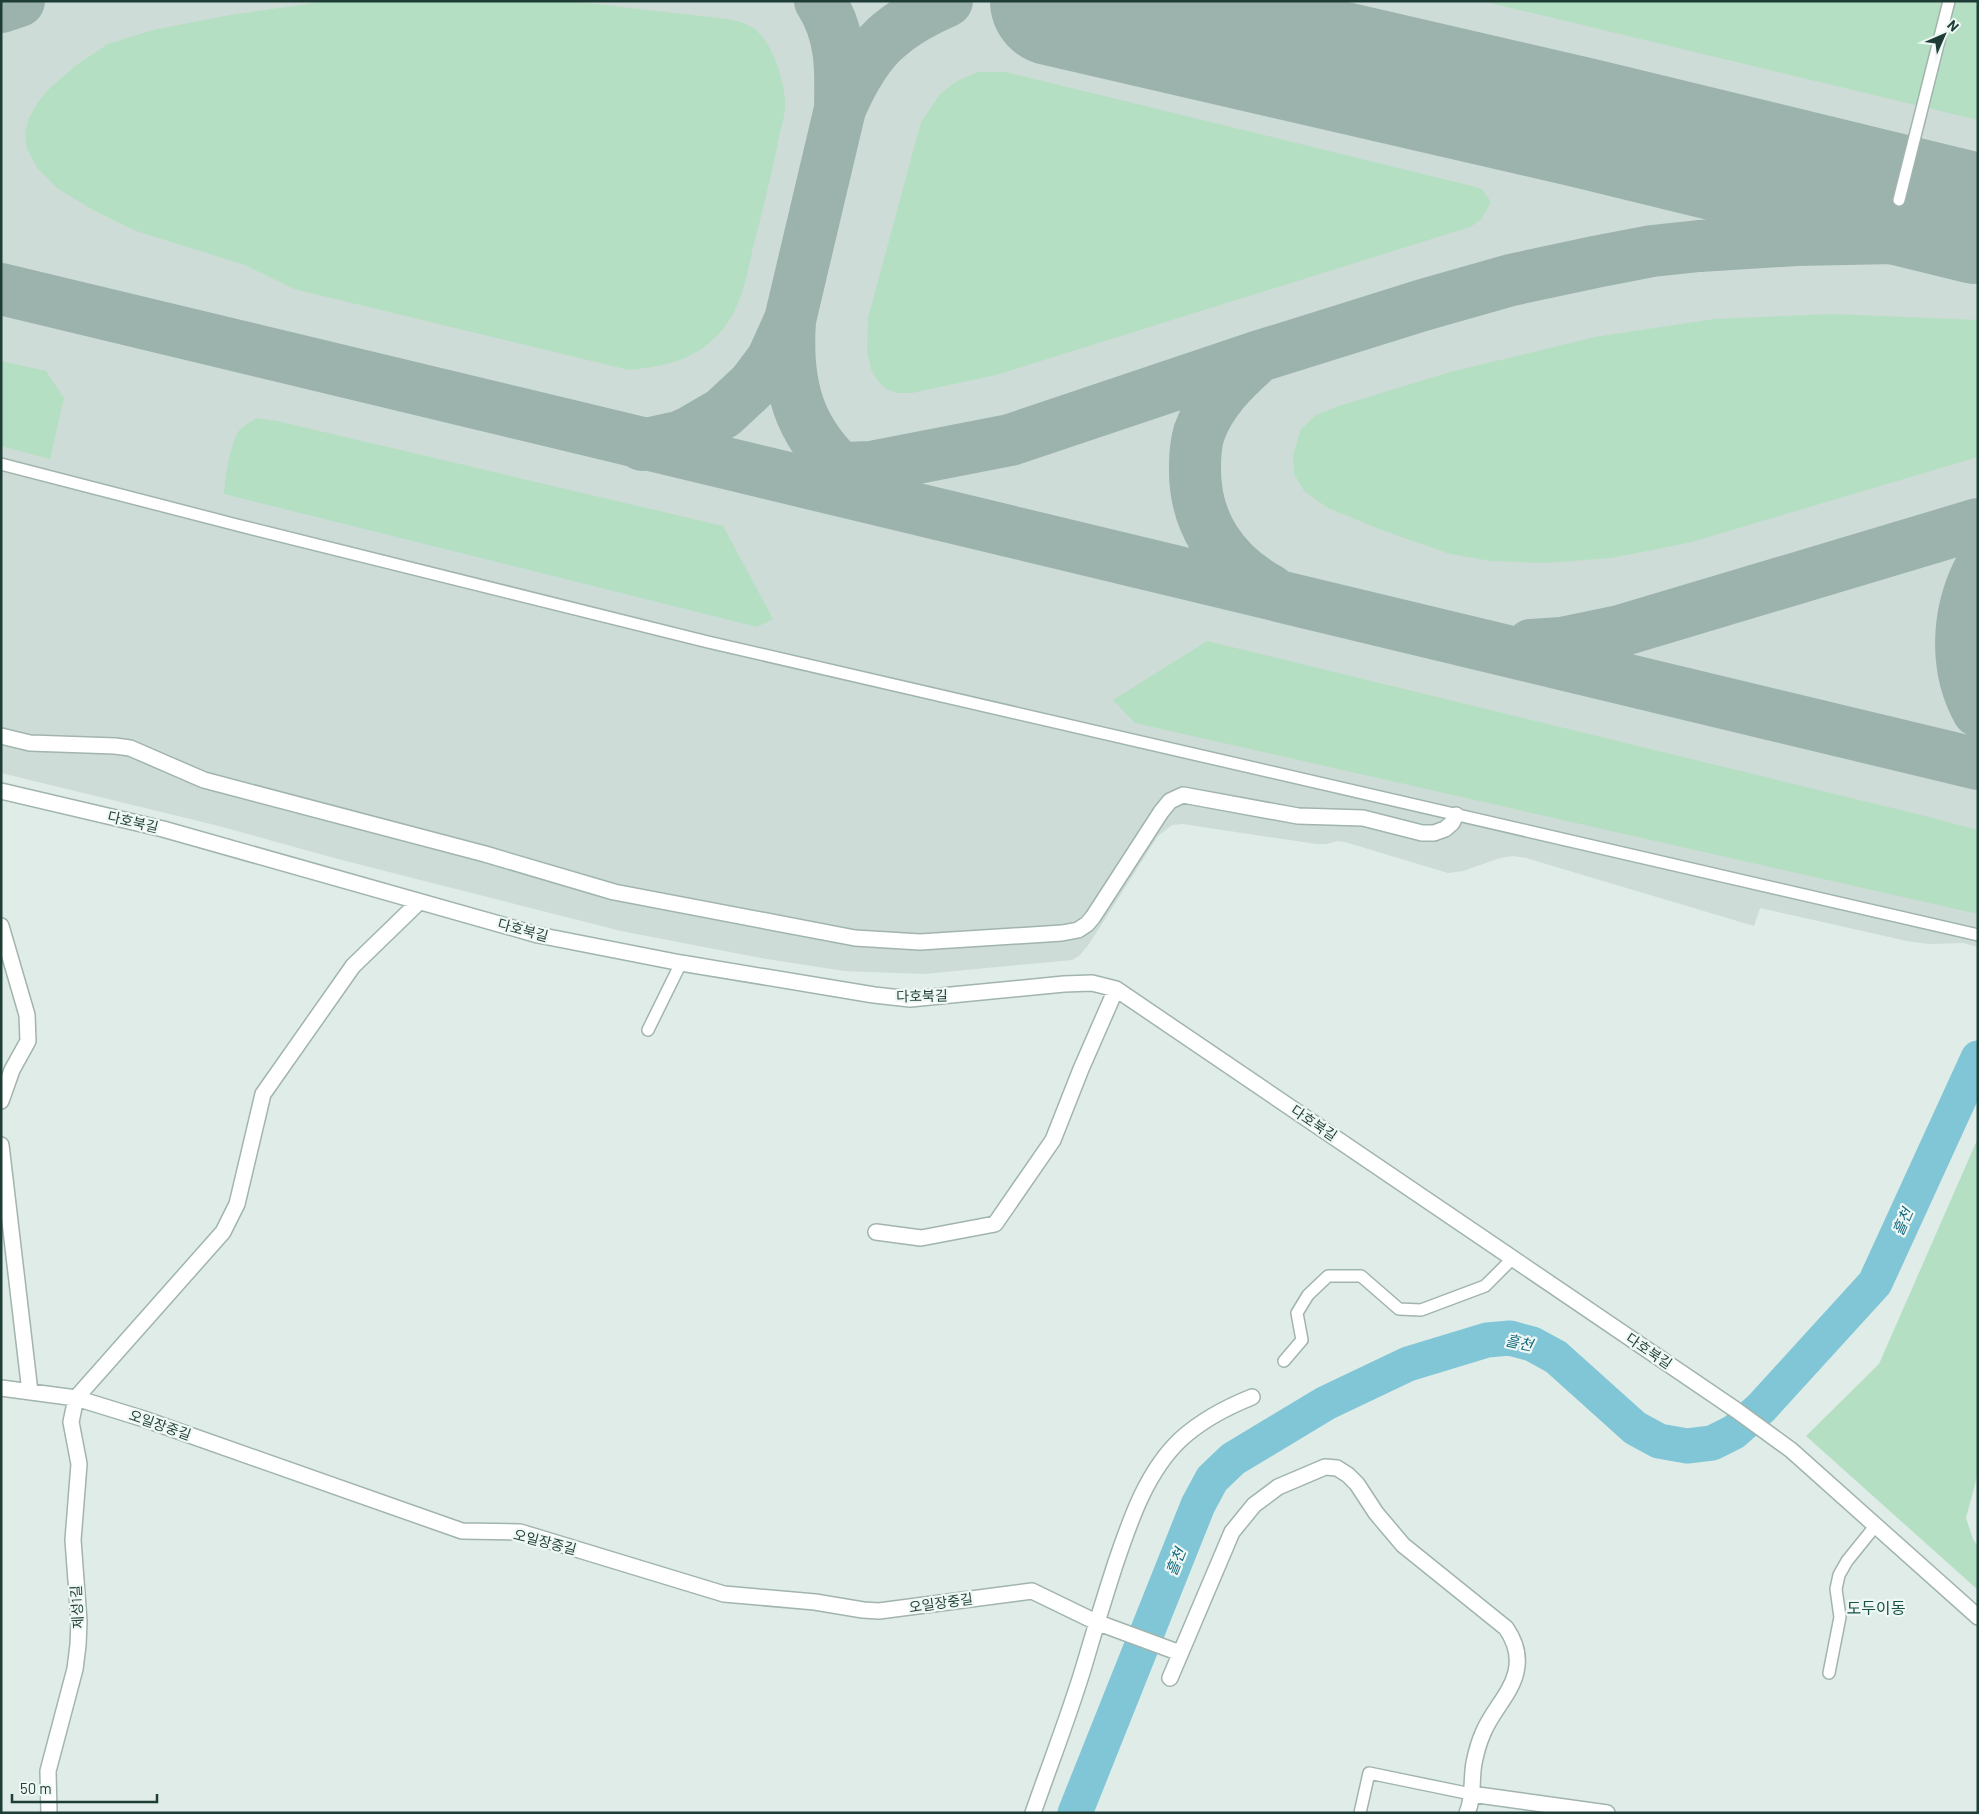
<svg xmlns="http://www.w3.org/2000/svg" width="1979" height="1814" font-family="Barlow,'Noto Sans KR',sans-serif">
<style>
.built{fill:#cddcd6}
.green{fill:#b5dfc3}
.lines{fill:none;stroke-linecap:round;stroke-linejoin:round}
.river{stroke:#81c6d7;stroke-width:35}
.taxiway{stroke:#9cb2ac;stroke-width:52}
.runway{stroke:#9cb2ac;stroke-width:130}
.lane-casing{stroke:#a1b4ae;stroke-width:14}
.street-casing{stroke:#a1b4ae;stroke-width:18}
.lane{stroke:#fff;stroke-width:11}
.street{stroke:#fff;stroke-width:15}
.labels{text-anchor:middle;stroke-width:4.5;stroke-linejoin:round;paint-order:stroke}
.street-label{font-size:14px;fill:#1e3d36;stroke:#eff8f4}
.water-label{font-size:15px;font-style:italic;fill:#13687f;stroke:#eff8f4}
.quarter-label{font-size:16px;fill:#185146;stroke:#eff8f4}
</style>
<rect width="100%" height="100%" fill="#dfece7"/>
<path class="built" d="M1,1H1978V947L1963,943L1929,944L1907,941L1760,908L1754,926L1526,858L1513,856L1500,858L1463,871L1448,873L1345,842L1337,841L1327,844H1316L1183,824L1172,825L1158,836L1089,944L1079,956L1072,960L924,974L844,971L761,958L621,931L338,859L215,825L1,773Z"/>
<path class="green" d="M328,1H569L728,19C739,21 750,24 758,32C773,46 785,83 785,102C786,116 779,133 777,147C770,181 762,214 753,247C747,275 742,306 723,329C697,360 667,366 629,370L294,289L245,265L136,231L93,210L57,188L38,169L27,149L25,133L29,118L38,102L49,89L75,66L108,44L153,30L230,15Z
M1482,1H1978V120Z
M978,72H1006L1472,186L1482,189L1491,202L1481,220L1470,227L996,375L912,393H897L886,389L878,381L871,370L867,350L868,318L921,122L940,94L957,81Z
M1832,314L1978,320V457L1688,543L1611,558L1544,563L1491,561L1450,554L1379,529L1328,508L1305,492L1294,474L1293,455L1301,429L1316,415L1339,406L1450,372L1595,337L1714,319Z
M1,361L46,371L64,398L50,459L1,446Z
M256,418L277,421L723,526L773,619L757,627L224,494C225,477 229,452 236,436C239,428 249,423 256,418Z
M1207,641L1917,814L1978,830V914L1135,723L1113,700Z
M1978,1138V1473L1966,1518L1973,1539L1978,1547V1590L1806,1436L1879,1364Z"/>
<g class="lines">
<path class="river" d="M1075,1813L1198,1505L1212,1479L1233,1459L1326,1403L1408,1364L1487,1340L1510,1338L1532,1344L1556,1357L1635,1428L1659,1441L1687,1446L1712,1443L1734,1432L1761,1408L1875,1283L1978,1058"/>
<path class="taxiway" d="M820,1C842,35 841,70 840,109
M1,7L19,1
M1,289L1978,764
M790,321C785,393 802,440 859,485
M1257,358C1233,379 1210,402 1199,433C1196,443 1195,456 1195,467C1194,521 1222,564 1270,590
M642,445L679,437L692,431L723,413L753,385L772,360L790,320L840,109C865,51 889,26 947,1
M818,469L871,467L1010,440L1260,356L1423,305L1511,280L1595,262L1652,251L1699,246L1796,240L1895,238L1978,243
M1978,572C1957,614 1954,668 1978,711
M1531,645L1562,643L1620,631L1978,524"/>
<path class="runway" d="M1055,1L1584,123L1978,219"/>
<defs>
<path id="lane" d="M1899,200L1949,1
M1,464L237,525L708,642L1978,935
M648,1030L681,963
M1284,1361L1302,1340L1297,1313L1308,1295L1328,1276H1361L1399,1309L1421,1310L1485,1286L1512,1259
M1829,1673L1840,1617L1836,1589L1839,1575L1847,1561L1876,1525
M1360,1813L1369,1773L1471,1794"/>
<path id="street" d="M1,736L30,743L115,746L130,748L204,780L485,854L614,892L855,938L920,942L1062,933L1078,930L1087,924L1093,917L1161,812L1170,801L1183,795L1298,816L1363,818L1422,833H1434L1445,829L1452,823L1456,815
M1,791L163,829L538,935L681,963L874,995L910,999L1064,984L1092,983L1116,989L1736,1410L1791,1450L1978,1617
M1,926L27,1015L28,1041L12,1070L1,1101
M1,1145L30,1392
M876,1232L921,1238L995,1224L1053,1140L1081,1069L1116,989
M1,1388L76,1398L144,1419L462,1531L520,1532L724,1594L815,1602L863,1610L879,1611L1032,1591L1096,1622L1180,1653
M1170,1678L1232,1532L1254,1505L1278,1487L1325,1467L1337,1468L1348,1475L1357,1484L1376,1513L1403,1545L1506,1628C1515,1641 1520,1655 1516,1672C1511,1694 1492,1711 1483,1733C1479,1742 1476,1753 1474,1763C1471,1779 1474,1798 1467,1813
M1471,1794L1607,1813
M49,1813L48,1771L75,1669L78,1645L79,1621L73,1540L79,1464L71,1422L76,1398L223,1232L237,1204L263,1094L353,966L419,902
M1033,1813C1050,1764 1069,1716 1084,1666C1094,1632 1104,1599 1115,1565C1130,1521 1146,1472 1181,1439C1202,1420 1227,1407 1252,1397"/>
</defs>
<use href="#lane" class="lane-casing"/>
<use href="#street" class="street-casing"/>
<use href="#lane" class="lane"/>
<use href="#street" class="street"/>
</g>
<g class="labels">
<g class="street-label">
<text transform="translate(133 822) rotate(13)" y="5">다호북길</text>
<text transform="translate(523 930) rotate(15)" y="5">다호북길</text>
<text transform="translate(922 996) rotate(-1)" y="5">다호북길</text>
<text transform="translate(1314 1123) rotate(34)" y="5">다호북길</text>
<text transform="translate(1649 1351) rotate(34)" y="5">다호북길</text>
<text transform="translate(160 1425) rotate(19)" y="5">오일장중길</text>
<text transform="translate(545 1542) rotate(14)" y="5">오일장중길</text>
<text transform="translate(941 1603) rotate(-8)" y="5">오일장중길</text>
<text transform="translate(77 1607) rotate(-93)" y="5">제성1길</text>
</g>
<g class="water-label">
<text transform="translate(1903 1222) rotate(-66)" y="5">흘천</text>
<text transform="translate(1519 1343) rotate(12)" y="5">흘천</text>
<text transform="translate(1176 1562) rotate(-68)" y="5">흘천</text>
</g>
<g class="quarter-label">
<text x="1876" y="1614">도두이동</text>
</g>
</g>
<rect width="1979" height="1814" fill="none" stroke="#1e3d36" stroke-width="5"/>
<g transform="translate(1944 35) rotate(45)" stroke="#eff8f4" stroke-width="4" paint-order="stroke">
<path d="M0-4L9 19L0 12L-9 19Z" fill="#1e3d36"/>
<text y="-8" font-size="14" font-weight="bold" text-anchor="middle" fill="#1e3d36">N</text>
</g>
<path d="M12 1794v8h145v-8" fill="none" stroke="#1e3d36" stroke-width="2.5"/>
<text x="20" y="1794" font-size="15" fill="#1e3d36" stroke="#eff8f4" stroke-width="4" paint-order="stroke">50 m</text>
</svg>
